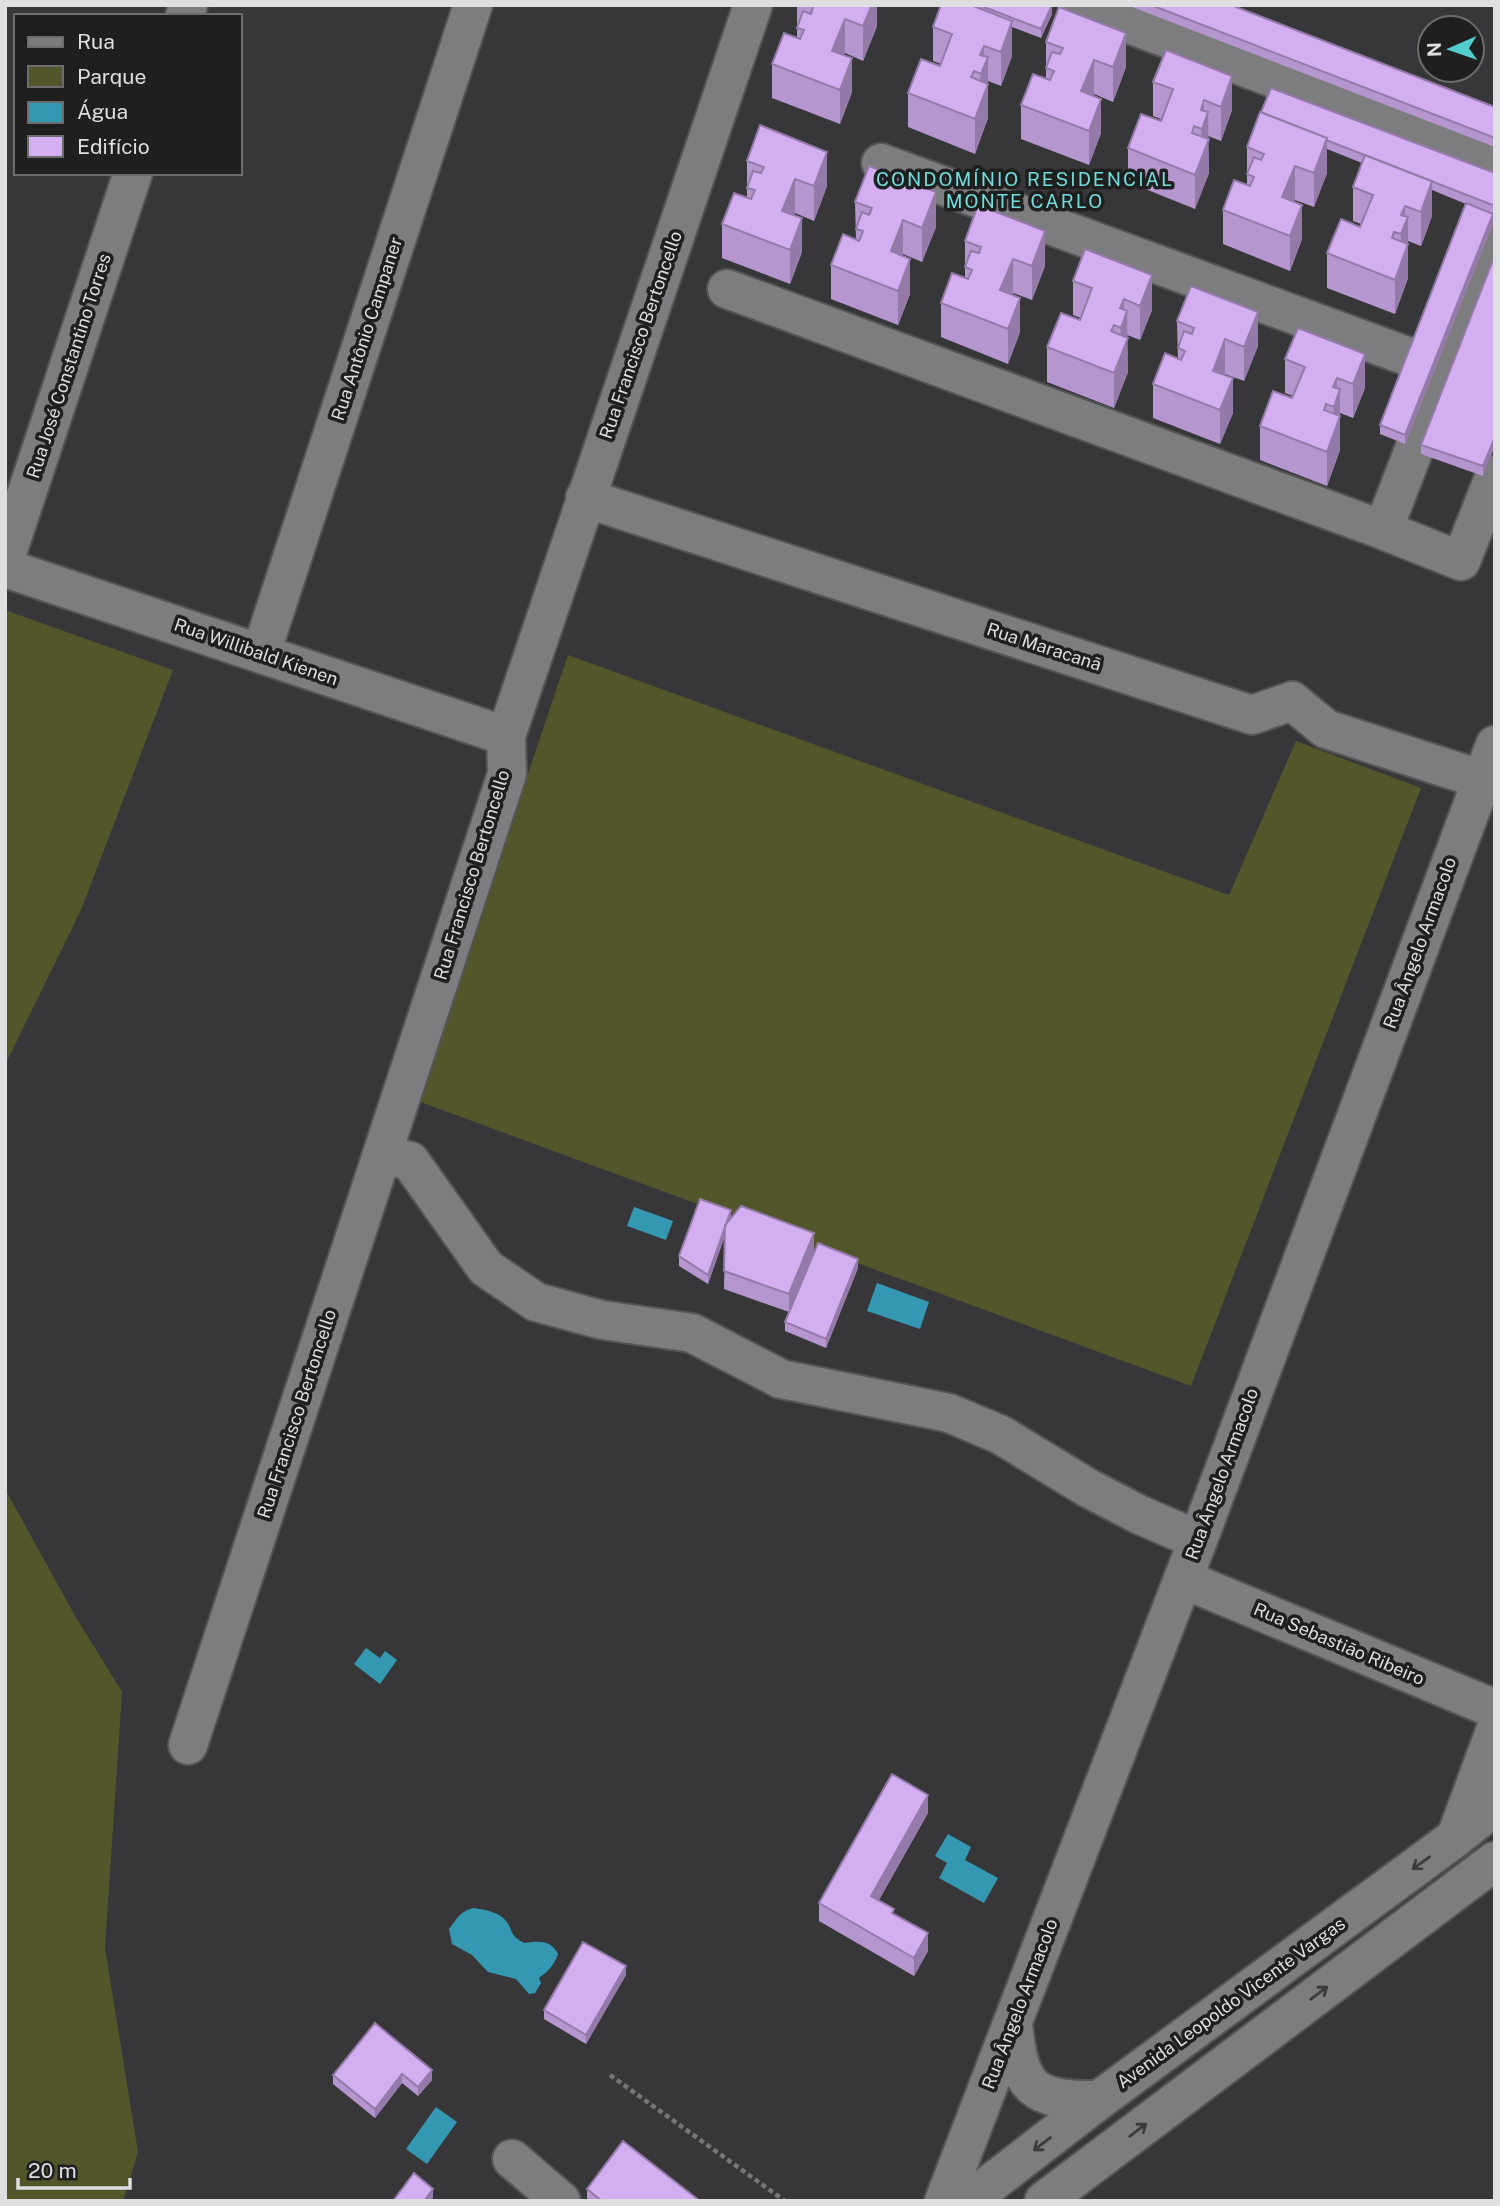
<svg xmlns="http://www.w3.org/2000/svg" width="1500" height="2206" font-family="'Public Sans',sans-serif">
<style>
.green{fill:#53562b}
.water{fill:#3598b3}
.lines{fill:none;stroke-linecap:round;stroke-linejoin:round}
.minor-casing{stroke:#555557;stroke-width:42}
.path{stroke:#767678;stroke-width:4.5;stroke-dasharray:5 3.5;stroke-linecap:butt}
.minor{stroke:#7d7d80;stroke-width:38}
.wall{fill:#b596cf}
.shaded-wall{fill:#947aa9}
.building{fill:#d3aff1;stroke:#947aa9;stroke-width:2}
.oneway{stroke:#3b3b3d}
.labels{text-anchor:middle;stroke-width:7;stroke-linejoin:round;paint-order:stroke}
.street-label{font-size:18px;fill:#dfdfe1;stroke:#1f1f20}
.neighbourhood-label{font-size:19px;letter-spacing:2px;fill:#70dcdc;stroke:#1f1f20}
</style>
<rect width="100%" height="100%" fill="#37373a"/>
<path class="green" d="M5,610L173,670L81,910L5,1065Z
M568,655L1229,895L1296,741L1421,788L1191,1386L418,1101Z
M5,1489L74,1614L122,1692L105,1948L138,2152L123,2201H5Z"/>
<path class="water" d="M634,1207L673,1221L666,1240L627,1226Z
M877,1283L929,1302L920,1329L867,1311Z
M366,1648L380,1658L385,1651L397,1660L380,1684L354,1664Z
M948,1834L971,1847L965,1860L998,1878L984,1903L939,1878L947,1863L935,1856Z
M474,1908C485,1910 500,1912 506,1921C514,1931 508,1934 524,1943C538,1941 551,1939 558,1954C554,1966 548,1971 539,1978L541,1983L535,1993L529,1994L516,1979L488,1972L472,1955L452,1944L449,1929C458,1918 460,1911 474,1908Z
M436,2107L457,2122L427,2164L406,2149Z"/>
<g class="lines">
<defs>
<path id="minor" d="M1078,5L1495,161
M185,16L188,5
M881,163L1445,370
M727,289L1383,530L1461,561L1495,475
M585,498L1252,715L1292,701L1326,729L1495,784
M1383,530L1495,239
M5,559L133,173
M5,568L506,736
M261,653L473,5
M382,1154L410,1161L486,1268L536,1302L602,1320L692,1333L781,1379L949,1413L1001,1435L1088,1488L1140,1515L1198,1540
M1183,1579L1495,1709
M188,1745L507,774L506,736L753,5
M1456,1837L1495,1731
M1013,2023C1019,2089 1032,2101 1099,2100
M512,2159L561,2201
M944,2201L1198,1540L1495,745
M968,2201L1099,2100L1455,1838L1495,1806
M1044,2201L1495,1861"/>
</defs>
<use href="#minor" class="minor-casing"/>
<path class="path" d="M610,2075L785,2201"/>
<use href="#minor" class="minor"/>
</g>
<path class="wall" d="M797,5H877V26L863,61L845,53L844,55L852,92L840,124L772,98V64L797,38Z
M941,5H1052V14L1041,38L1012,27V56L1001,86L988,81V118L975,154L908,127V93L940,66L941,64L933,61V27Z
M1127,5H1231L1495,107V147Z
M1046,42L1126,67L1113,102L1094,94L1093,96L1101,133L1089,165L1021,139V105L1046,79Z
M1153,82L1232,110L1221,141L1208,136L1209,173L1195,209L1128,182V148L1161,121V119L1153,116Z
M1260,112L1495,173V215L1493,214V223L1405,444L1380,434V425L1466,204L1432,190V216L1421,246L1408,241V278L1395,314L1327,288V253L1360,227L1361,224L1353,221V187L1362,163L1327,149V173L1314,207L1295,200L1294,202L1302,239L1290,271L1223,244V210L1247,185V147Z
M747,161L827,186L814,221L795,213L794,215L802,252L790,284L722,258V224L747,198Z
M855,202L936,227L922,262L903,254L902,256L910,294L898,325L831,299V265L856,239Z
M965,241L1045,266L1032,300L1013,293L1012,295L1020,332L1008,364L941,337V303L965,278Z
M1495,255L1483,476L1421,454V445Z
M1073,281L1152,310L1140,340L1127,335L1128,372L1114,408L1047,382V347L1081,318L1073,315Z
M1177,321L1258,346L1244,381L1225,374L1224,375L1233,413L1220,444L1153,418V384L1178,359Z
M1285,359L1365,388L1353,418L1340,413V450L1327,486L1260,460V426L1292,398L1293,396L1285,393Z
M731,1218L814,1233L789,1312L724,1289L725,1235L708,1284L679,1266V1256Z
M858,1268L826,1348L785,1331V1322Z
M928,1813L879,1900L894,1914L928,1951L914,1976L819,1921V1903Z
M626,1975L586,2044L544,2019V2010Z
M432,2070V2080L418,2096L402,2083L375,2118L333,2084V2075Z
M587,2189L700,2201H590L587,2198Z"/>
<path class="shaded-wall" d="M872,5H877V26L863,61V26Z
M1052,5V14L1041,38V29Z
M845,19V53L832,85V51Z
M1012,21V56L1001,86V52Z
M1126,33V67L1113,102V67Z
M984,46V66L988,57V118L975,154V119L981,103L980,55Z
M852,58V92L840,124V90Z
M1094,60V94L1081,125V91Z
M1232,76V110L1221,141V107Z
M1101,99V133L1089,165V131Z
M1204,100V122L1208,112L1209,173L1195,209V175L1202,157L1201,110Z
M1327,138V173L1314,207V173Z
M827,152V186L814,221V186Z
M1295,166V200L1282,232V197Z
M795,179V213L782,245V211Z
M1432,181V216L1421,246V212Z
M936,192V227L922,262V228Z
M1302,205V239L1290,271V236Z
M1405,206V226L1408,217V278L1395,314V280L1401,263V215Z
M1493,214V223L1405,444V435Z
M802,218V252L790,284V250Z
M903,220V254L891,286V251Z
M1045,231V266L1032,300V266Z
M910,259V294L898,325V291Z
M1013,259V293L1000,325V290Z
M1152,275V310L1140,340V306Z
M1020,298V332L1008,364V329Z
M1124,299V321L1127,311L1128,372L1114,408V373L1121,356L1120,308Z
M1258,312V346L1244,381V347Z
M1225,339V374L1213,405V371Z
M1365,354V388L1353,418V384Z
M1233,378V413L1220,444V410Z
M1337,378V399L1340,389V450L1327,486V452L1334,433L1333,387Z
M1495,437V446L1483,476V466Z
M731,1210V1219L708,1284V1275Z
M814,1233V1251L789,1312V1294Z
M858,1259V1268L826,1348V1339Z
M928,1795V1813L871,1914V1896Z
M928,1933V1951L914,1976V1958Z
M626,1966V1975L586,2044V2035Z
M432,2070V2080L418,2096V2087Z
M402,2074V2083L375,2118V2109Z
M433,2189V2198L431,2201H424Z"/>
<path class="building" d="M808,5H872L863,26L845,19L832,51L852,58L840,90L772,64L784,33L800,39L804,30L797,28L803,11L811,14L813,7Z
M941,5H971L1012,21L1001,52L984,46L980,55L988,57L981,74L974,71L971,77L988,84L975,119L908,93L921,59L940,66L952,34L933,27Z
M979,5H1052L1041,29Z
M1151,5H1231L1495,107V138Z
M1059,7L1126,33L1113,67L1094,60L1081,91L1101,99L1089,131L1021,105L1033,74L1050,80L1054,71L1046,68L1052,52L1060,54L1063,48L1046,42Z
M1166,50L1232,76L1221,107L1204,100L1201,110L1208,112L1202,129L1194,126L1192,133L1209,139L1195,175L1128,148L1141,114L1161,121L1173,89L1153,82Z
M1271,88L1495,173V206L1326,140L1327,138L1261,112Z
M1260,112L1327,138L1314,173L1295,166L1282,197L1302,205L1290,236L1223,210L1234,180L1250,186L1254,177L1247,174L1254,157L1261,160L1264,154L1247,147Z
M760,125L827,152L814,186L795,179L782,211L802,218L790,250L722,224L734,193L751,199L755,190L747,188L753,171L761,173L764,167L747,161Z
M1365,155L1432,181L1421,212L1405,206L1401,215L1408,217L1401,234L1394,232L1392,238L1408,244L1395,280L1327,253L1341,219L1360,227L1373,195L1353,187Z
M869,166L936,192L922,228L903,220L891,251L910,259L898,291L831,265L843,234L859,241L863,231L856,229L862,212L869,215L872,208L855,202Z
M1466,203L1493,214L1405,435L1380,425Z
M978,205L1045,231L1032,266L1013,259L1000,290L1020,298L1008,329L941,303L952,273L968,279L972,270L965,267L971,251L979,253L981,247L965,241Z
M1085,249L1152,275L1140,306L1124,299L1120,308L1127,311L1121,328L1114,325L1111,331L1128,338L1114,373L1047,347L1061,313L1080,320L1092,288L1073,281Z
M1495,255V437L1483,466L1421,445Z
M1191,286L1258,312L1244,347L1225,339L1213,371L1233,378L1220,410L1153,384L1165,353L1181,360L1185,351L1178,348L1184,331L1192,334L1194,328L1177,321Z
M1298,328L1365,354L1353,384L1337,378L1333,387L1340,389L1334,407L1326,404L1324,410L1340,416L1327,452L1260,426L1273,391L1292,398L1305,367L1285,359Z
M700,1199L731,1210L708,1275L679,1256Z
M741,1206L814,1233L789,1294L724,1271L725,1225Z
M818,1243L858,1259L826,1339L785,1322Z
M892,1774L928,1795L871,1896L894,1909L892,1913L928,1933L914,1958L819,1903Z
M583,1942L626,1966L586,2035L544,2010Z
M375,2023L432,2070L418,2087L402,2074L375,2109L333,2075Z
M623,2141L700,2201H602L587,2189Z
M414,2173L433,2189L424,2201H393Z"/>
<defs><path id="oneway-shaft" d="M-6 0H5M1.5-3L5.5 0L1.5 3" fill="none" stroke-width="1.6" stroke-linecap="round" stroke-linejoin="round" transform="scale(1.75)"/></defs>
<g class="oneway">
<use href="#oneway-shaft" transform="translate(1421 1863) rotate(144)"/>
<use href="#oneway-shaft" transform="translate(1319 1993) rotate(-37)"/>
<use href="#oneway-shaft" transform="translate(1138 2130) rotate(-37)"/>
<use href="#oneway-shaft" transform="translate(1042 2144) rotate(143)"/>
</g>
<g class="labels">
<g class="street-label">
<text transform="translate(367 329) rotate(-72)" y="6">Rua Antônio Campaner</text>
<text transform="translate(641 335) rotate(-71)" y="6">Rua Francisco Bertoncello</text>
<text transform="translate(69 366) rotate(-72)" y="6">Rua José Constantino Torres</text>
<text transform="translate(1044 647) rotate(18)" y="6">Rua Maracanã</text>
<text transform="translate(256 652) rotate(19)" y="6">Rua Willibald Kienen</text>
<text transform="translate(472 875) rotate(-73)" y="6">Rua Francisco Bertoncello</text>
<text transform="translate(1420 943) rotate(-70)" y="6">Rua Ângelo Armacolo</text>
<text transform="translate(297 1414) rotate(-72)" y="6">Rua Francisco Bertoncello</text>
<text transform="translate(1222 1474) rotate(-70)" y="6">Rua Ângelo Armacolo</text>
<text transform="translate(1339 1644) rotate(23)" y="6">Rua Sebastião Ribeiro</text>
<text transform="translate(1231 2003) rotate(-36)" y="6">Avenida Leopoldo Vicente Vargas</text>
<text transform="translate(1020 2004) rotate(-69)" y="6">Rua Ângelo Armacolo</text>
</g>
<g class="neighbourhood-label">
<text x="1025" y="186">CONDOMÍNIO RESIDENCIAL<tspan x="1025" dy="22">MONTE CARLO</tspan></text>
</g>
</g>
<rect width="1500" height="2206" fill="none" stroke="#dfdfe1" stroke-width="14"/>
<rect x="14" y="14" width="228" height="161" fill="#1f1f20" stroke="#6c6c6d" stroke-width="2"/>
<rect x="28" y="37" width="35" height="10" fill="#7d7d80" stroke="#6c6c6d" stroke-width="2"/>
<text x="77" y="49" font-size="21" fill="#dfdfe1">Rua</text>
<rect x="28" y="66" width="35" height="21" fill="#53562b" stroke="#6c6c6d" stroke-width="2"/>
<text x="77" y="84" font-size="21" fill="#dfdfe1">Parque</text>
<rect x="28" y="102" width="35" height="21" fill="#3598b3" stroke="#6c6c6d" stroke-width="2"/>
<text x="77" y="119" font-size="21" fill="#dfdfe1">Água</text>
<rect x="28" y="136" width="35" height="21" fill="#d3aff1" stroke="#6c6c6d" stroke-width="2"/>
<text x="77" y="154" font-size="21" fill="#dfdfe1">Edifício</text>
<g transform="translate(1451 49) rotate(268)"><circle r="33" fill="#1f1f20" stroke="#6c6c6d" stroke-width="2"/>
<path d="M0-5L12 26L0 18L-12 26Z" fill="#52cdcc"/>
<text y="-10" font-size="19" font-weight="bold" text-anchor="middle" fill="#dfdfe1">N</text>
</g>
<path d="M18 2178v10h112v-10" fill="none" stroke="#dfdfe1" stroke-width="3.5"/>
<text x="28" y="2178" font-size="21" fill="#dfdfe1" stroke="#1f1f20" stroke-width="5" paint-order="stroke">20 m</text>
</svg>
